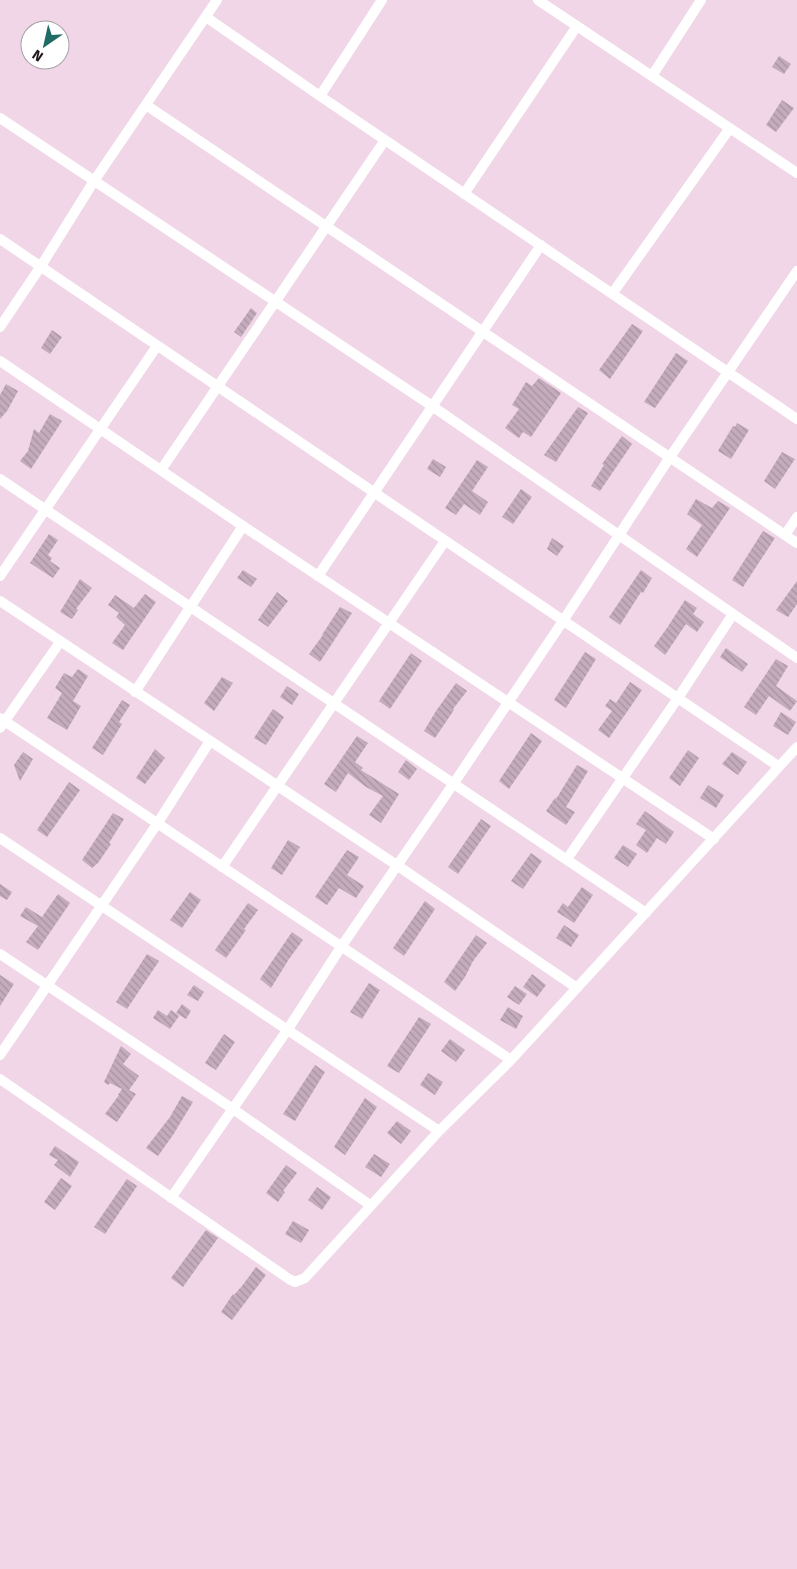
<svg xmlns="http://www.w3.org/2000/svg" width="797" height="1569" font-family="'Fira Sans',sans-serif">
<style>
.building{fill:url(#building-back-hatch)}
.lines{fill:none;stroke-linecap:round;stroke-linejoin:round}
.minor{stroke:#fff;stroke-width:10}
</style>
<defs>
<pattern id="building-back-hatch" width="6" height="6" patternUnits="userSpaceOnUse" patternTransform="scale(1.25)"><rect width="6" height="6" fill="#c4acbc"/><path d="M-1 5l2 2M0 0l6 6M5-1l2 2" fill="none" stroke="#a893a1"/></pattern>
</defs>
<rect width="100%" height="100%" fill="#f0d6e7"/>
<path class="building" d="M779,56L791,64L784,74L772,67Z
M782,100L794,108L776,132L766,125Z
M251,308L257,313L241,337L234,332Z
M632,324L643,331L610,379L599,370Z
M52,330L62,337L50,354L41,348Z
M676,353L688,361L655,408L644,402Z
M539,378L561,393L531,437L523,432L519,438L505,428L519,409L512,405L526,382L532,386Z
M6,384L18,391L7,411L0,419V395Z
M578,407L588,413L556,462L544,455Z
M50,414L62,421L31,469L20,461L28,451L34,429L39,433Z
M737,423L749,430L731,459L718,451L733,426L735,427Z
M622,436L632,444L600,491L591,486L604,465L602,464Z
M782,452L795,459L775,489L764,481Z
M433,459L446,467L440,477L427,469Z
M477,460L488,467L472,491L488,502L480,515L464,504L456,515L445,508Z
M521,489L532,497L513,524L502,517Z
M696,499L712,508L718,501L730,508L697,557L686,549L702,525L687,514Z
M763,531L775,538L743,587L732,580Z
M49,534L58,540L48,555L52,558L50,561L60,568L53,578L30,563Z
M552,538L564,546L557,556L547,549Z
M243,570L257,579L251,587L237,578Z
M641,570L652,578L643,593L641,592L620,625L609,617Z
M80,579L92,588L76,609L78,610L72,619L60,612Z
M797,581V604L788,617L776,610Z
M277,592L288,601L268,627L258,620Z
M145,594L156,602L123,650L112,643L125,625L116,617L119,613L108,605L115,595L134,608Z
M685,600L697,608L693,614L704,622L697,632L686,624L665,655L654,646L667,628Z
M340,607L352,613L320,662L309,654L323,635H322Z
M726,648L748,664L742,672L720,657Z
M585,652L596,659L566,708L554,700Z
M411,653L422,661L390,709L379,701Z
M776,659L788,666L776,686L797,701L790,711L769,696L756,715L744,707Z
M78,669L88,676L73,701L81,706L67,730L47,718L62,693L55,688L64,673L72,677Z
M222,677L233,683L214,711L204,703Z
M630,682L642,690L609,738L598,730L612,711L605,706L610,699L616,703Z
M456,683L467,691L453,709L454,710L435,738L424,731L436,711Z
M287,686L299,694L292,705L280,697Z
M122,700L130,705L119,722L122,724L103,755L92,748Z
M273,709L284,717L266,745L254,738Z
M781,712L796,722L788,735L773,726Z
M531,733L542,741L509,789L499,781Z
M357,736L368,743L355,762L363,768L361,770L399,794L381,823L369,815L383,796L366,787L348,773L336,792L324,784Z
M155,749L165,758L145,784L136,778Z
M688,750L699,758L680,786L669,778Z
M23,752L33,759L20,781L14,765Z
M732,752L747,762L738,775L722,764Z
M406,760L417,769L409,780L398,772Z
M577,765L588,771L566,807L575,812L566,825L546,811L555,798L556,799Z
M69,782L80,790L47,837L37,830Z
M708,785L724,795L716,808L700,798Z
M645,811L674,832L666,844L657,838L647,853L636,845L646,830L636,824Z
M113,813L124,819L109,843L111,844L98,863L92,868L82,860Z
M481,819L491,826L458,874L448,867Z
M288,840L300,847L282,875L271,868Z
M623,845L637,854L628,867L614,858Z
M347,850L359,857L347,875L364,886L356,898L339,888L327,905L315,897Z
M531,853L542,861L523,889L511,881Z
M0,884L12,892L7,900L0,896Z
M582,887L593,895L574,923L557,912L563,903L568,907Z
M190,892L201,900L182,928L170,920Z
M58,894L70,903L38,950L26,942L38,926L20,916L26,907L42,917Z
M425,901L435,909L404,956L393,948Z
M248,903L258,910L244,929L246,930L226,958L215,950Z
M564,925L579,935L571,947L556,938Z
M292,932L303,940L289,959L271,988L260,979Z
M476,935L487,943L473,961L465,977L455,991L444,982Z
M147,954L159,961L127,1009L116,1002Z
M532,974L546,985L537,997L523,987Z
M0,975L14,984L0,1006Z
M369,983L380,990L362,1019L350,1012Z
M194,985L204,992L198,1001L187,995Z
M515,986L527,994L519,1005L507,997Z
M182,1004L191,1011L186,1019L176,1013Z
M508,1007L523,1016L516,1029L500,1020Z
M158,1010L167,1016L171,1010L179,1016L170,1029L153,1018Z
M419,1017L431,1024L399,1073L387,1066Z
M224,1034L235,1042L216,1070L205,1063Z
M450,1039L465,1050L456,1062L441,1051Z
M121,1046L131,1054L123,1064L139,1076L129,1090L136,1094L117,1122L105,1114L119,1095H118L122,1089L110,1083L108,1085L104,1082Z
M315,1065L325,1072L295,1121L283,1114Z
M428,1073L443,1082L435,1095L420,1085Z
M182,1096L193,1102L173,1135L158,1156L146,1148L170,1117Z
M365,1098L377,1107L345,1155L334,1147Z
M397,1121L411,1131L401,1144L387,1133Z
M55,1146L79,1162L70,1177L54,1165L58,1160L49,1155Z
M374,1154L390,1164L381,1177L365,1167Z
M286,1165L297,1173L283,1191L285,1192L278,1202L266,1193Z
M61,1178L72,1186L55,1210L44,1202Z
M127,1179L137,1186L105,1234L94,1227Z
M317,1187L331,1197L322,1210L308,1200Z
M293,1221L309,1230L301,1243L285,1234Z
M206,1230L218,1238L183,1287L171,1278Z
M256,1267L266,1275L232,1320L221,1312L233,1294L234,1295L242,1286Z"/>
<g class="lines">
<path class="minor" d="M538,0L797,173
M206,17L320,96L797,419
M652,76L701,0
M320,96L382,0
M146,105L797,543
M0,118L432,406L797,658
M464,194L577,26
M0,239L778,766
M612,294L730,128
M0,327L41,266L94,181L217,0
M0,361L243,526L714,839
M161,470L385,140
M0,479L646,913
M785,535L797,517
M0,576L157,346
M318,576L541,245
M0,601L398,866L577,988
M135,692L243,526
M0,718L511,1060
M0,728L60,642
M0,838L439,1131
M567,859L678,698L733,614
M222,867L445,541
M0,954L233,1109L370,1205
M0,1055L157,824L210,741
M0,1079L289,1279L295,1282L305,1278L439,1131L511,1060L797,747
M171,1198L288,1029L341,947L454,783L563,621L670,457L797,271"/>
</g>
<g transform="translate(45 45) rotate(214)"><circle r="24" fill="#ffffff" stroke="#a5a1a4"/>
<path d="M0-4L9 19L0 12L-9 19Z" fill="#206b66"/>
<text y="-8" font-size="14" font-weight="bold" text-anchor="middle" fill="#1e151b">N</text>
</g>
</svg>
